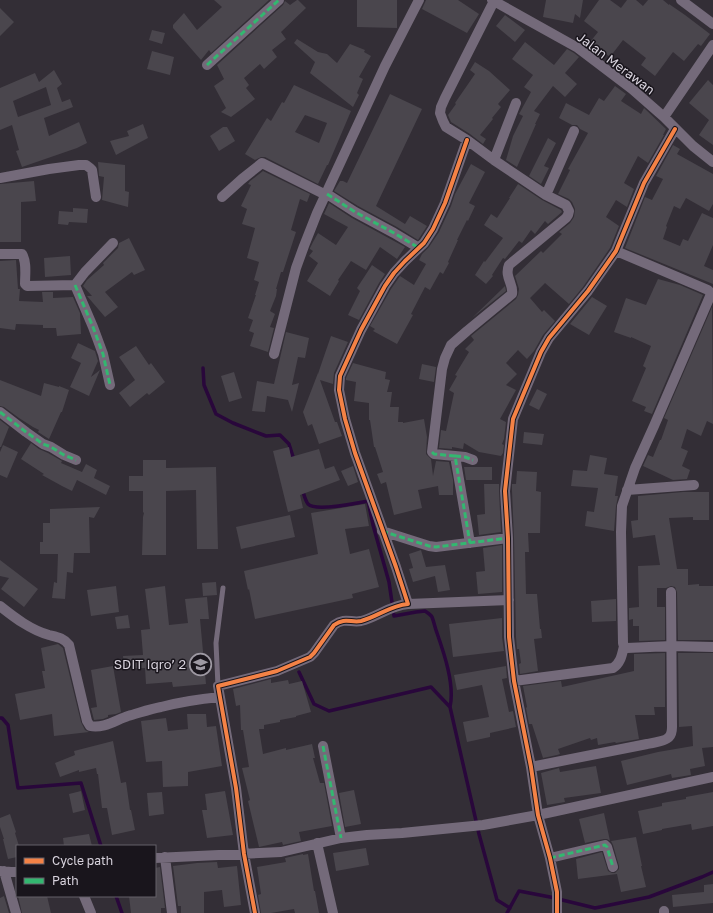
<svg xmlns="http://www.w3.org/2000/svg" width="713" height="913" font-family="'Golos Text',sans-serif">
<style>
.lines{fill:none;stroke-linecap:round;stroke-linejoin:round}
.stream{stroke:#29073b;stroke-width:3.5}
.building{fill:#4a464d;fill-rule:evenodd}
.lane{stroke:#746a7a;stroke-width:5}
.street{stroke:#746a7a;stroke-width:10}
.quiet{stroke:#33b770;stroke-width:3;stroke-dasharray:6 3;stroke-linecap:butt}
.cycleway-casing{stroke:#19151c;stroke-width:6}
.cycleway{stroke:#f48246;stroke-width:4}
.labels{text-anchor:middle;stroke-width:3;stroke-linejoin:round;paint-order:stroke}
.street-label{font-size:13px;fill:#d8d3dd;stroke:#19151c}
.poi-label{font-size:13px;fill:#d8d3dd;stroke:#19151c;text-anchor:end}
</style>
<rect width="100%" height="100%" fill="#332e36"/>
<g class="lines">
<path class="stream" d="M203,368L204,385L216,414L233,423L266,436L280,435L289,444L294,460
M302,489C304,494 305,500 308,504C316,512 356,503 368,501L373,525L389,582L394,616L416,612L425,611C428,613 431,615 432,617C434,622 435,628 437,633C444,653 455,685 450,707L479,834L497,900L510,908
M299,672L314,704L329,711L431,687L450,707
M0,718H2L8,725L11,745L18,788L81,783L101,846
M116,896L122,913
M507,913L519,891L550,897L595,908L649,897L702,877L713,872"/>
</g>
<path class="building" d="M214,0H269L211,53L209,50L201,60L173,28V25L184,13L197,30L222,7Z
M297,0H298L306,8L281,32L286,39L272,50L277,57L264,69L260,64L244,78L249,85L246,88L255,99L231,117L221,112L226,108L214,86L224,79L217,65L283,5L285,1L290,5Z
M357,0H397V28L357,27Z
M426,0H458L479,14L467,33L422,9Z
M546,0H583L580,18L575,14L573,23L543,17Z
M599,0H610L621,8L627,0H636L643,6L648,0H663L669,5V4L685,15L710,34L701,46L698,44L684,61L673,52L655,76L641,65L646,58L623,40L610,57L590,42L598,32L584,21Z
M0,8L14,22L0,36Z
M505,15L525,30L515,42L496,26Z
M152,30L165,33L162,44L149,40Z
M297,39L318,52L327,54L337,63L350,44L365,50L364,52L371,56L359,77L363,79L357,93L359,95L353,107L310,73L315,62L294,43Z
M525,42L554,65L567,49L574,53L579,57L565,73L577,84L565,97L553,86L534,111L540,114L535,124H536L517,167L506,160L513,136L523,116L519,114L531,92L524,87L533,75L512,59Z
M152,51L174,57L170,75L147,69Z
M475,62L489,71L510,90L498,104L501,107L492,118L493,119L480,135L486,139L483,144L470,134L451,122L448,115L456,104L455,103L475,74L470,70Z
M54,70L62,84L57,88L62,102L70,99L73,107L44,118L49,136L79,122L87,143L77,148L22,167L16,151L19,150L12,125L0,130V88L35,73L39,82ZM46,87L51,105L18,117L13,101Z
M708,80L713,85V145L699,135L709,120L689,103Z
M294,85L351,111L328,165H327L318,184L265,157H261L255,160L245,154L267,118L271,121L282,102L284,103ZM305,115L327,123L319,143L295,132Z
M615,86L626,94L621,101L641,114L644,108L666,129L663,135H664L648,163L638,156L624,183L634,189L627,207L616,200L606,217L619,226L610,248L583,287L569,304L545,283L530,298L542,312L544,310L555,321L543,335L534,351L527,359L518,350L506,363L517,374L506,385L516,390L500,419L506,422L504,439L502,444L504,445L503,453L501,456L479,452L464,443L463,449L452,447V449L439,448L441,430L446,431L454,393L449,390L457,376L455,375L469,352L465,349L474,340L471,336L516,299L518,295L519,289L515,276L541,251L543,253L562,234L559,232L570,223L574,217L575,209L572,202L569,199L558,194L570,170L568,169L588,133L580,129L577,125H572L559,118L566,103L589,115L599,98L604,101Z
M390,94L422,109L376,206L405,224L410,216L427,226L418,240L397,227L358,206L334,191L340,181H343L347,183Z
M143,124L148,138L116,155L110,141L129,136L127,131Z
M223,127H227L235,141L219,151L210,136Z
M548,138L556,143L544,166L549,168L541,184L529,176Z
M673,145L680,149L677,154L713,174V204L709,211L686,198L680,209L674,206L666,226L667,227L663,239L680,246L683,239L688,241L702,213L713,218V245L704,266L713,270V284L625,248L645,197L652,200L663,179L656,176Z
M98,162L125,165V191L129,192L128,207L102,200L104,177L99,176Z
M471,164L485,172L469,203L475,206L468,221L467,220L457,240H458L448,262L449,263L443,274L440,272L430,290L425,287L411,314L413,315L397,344L373,331L375,329L370,326L391,289L400,276L414,285L415,283L426,264L419,260L422,254L429,247L439,232L451,206L455,194Z
M263,171L310,194L307,202L300,199L291,230L296,232L283,272H281L276,289H277L276,296L270,311L275,314L270,327L274,328L268,352L250,346L254,333L249,331L253,320L248,318L256,295H255L259,282L254,280L259,262L247,258L255,228L242,224L247,209L241,206L251,185L248,184L250,181Z
M34,181L36,201L21,202V242H0V184Z
M518,184L542,200L561,210L562,212L548,224L545,221L535,234L531,230L522,243L519,241L505,259L503,258L492,275L493,276L486,284L475,275L484,261L485,262L503,238L484,225L491,214L497,218L510,198H509Z
M329,203L352,218L405,247L397,259L380,247L366,270L351,261L338,280L339,281L330,296L307,281L318,263L309,256L313,251L310,249V248L313,242L318,233L336,245L348,227L324,214Z
M73,208L88,209L87,223L69,222L68,225L58,224L59,211L73,212Z
M129,238L145,270L134,275L132,272L105,292L118,307L105,317L87,296H92L83,286L87,280L104,265L103,263L118,248L119,243Z
M70,256L71,275L45,277L44,258Z
M16,260L18,289H20L19,301L43,302L42,292H53V298L73,297L80,313L81,334L57,336L56,328H43V325L16,324L15,330L0,328V261Z
M372,265L385,274L379,283L359,320L348,315L360,291L357,288Z
M658,279L680,285L703,295L652,414L644,411L646,407L632,401L646,368L643,366L651,346L631,337V338L614,332L626,298L646,305Z
M505,286L506,291L472,318L501,290Z
M592,297L607,306L589,335L570,324Z
M712,307L713,424L707,421L701,436L687,429L681,448L688,451L682,466L690,470L687,479L673,480L643,466L648,455L653,457L660,440H661L668,420L664,418Z
M286,332L309,338L305,358L298,357L292,385L299,383L292,412L288,400L267,396L265,412L252,411L257,381L274,384Z
M331,336L348,342L334,373L333,384L320,380L335,422H337L342,436L319,444L312,424L308,426L303,412L318,373V374L322,362Z
M78,343L95,351L98,361L91,377L100,370L89,396L70,387L81,363L71,358Z
M136,346L149,365L151,363L165,382L149,395L147,393L130,407L119,393L135,380L119,357Z
M353,363L386,372L385,379L390,380L387,392H392L390,407H399L398,422H403V423L424,419L427,437L426,454L431,459L433,476L436,461L449,462L453,480V495H439L438,486L418,490L422,508L394,515L386,482L381,484L377,474L383,472L375,447H374L370,420H369V403L354,401L356,382L346,380V378Z
M422,364L436,367L434,382L419,379Z
M234,372L242,398L229,402L221,376Z
M0,380L41,396L44,383L59,387V386L69,390L62,412H61L49,439L38,432L39,430L33,427L19,418L4,407L0,406Z
M537,389L547,394L539,410L529,405Z
M0,420L9,427L1,447H0Z
M524,432L544,434L542,445L523,443Z
M31,443L39,449L48,453L62,461L61,463L82,472L86,464L97,470L94,478L110,486L106,495L77,480L72,491L62,486L42,475L44,474L21,459Z
M3,445L18,452L7,478L0,475V452Z
M289,447L291,457L319,449L325,469L334,466L340,480L300,495L303,508L288,512L273,451Z
M590,455L607,458L604,474L618,476L615,496H618L616,506L614,531L585,526L587,511L594,512L598,488L571,486L573,470L587,471Z
M143,460H166V468L216,467L218,549H197L196,490L166,491V555H142L143,517L144,513L143,512V491H129V476H143Z
M353,466L358,482L348,486L341,471Z
M464,467H492V480H466Z
M517,471L537,472L536,491L541,492L540,533H528L529,552H525L526,594H537L540,629H541L542,638L534,639L538,671L520,674L519,664L521,663L519,649H517L516,637L514,538L512,491V484H516Z
M484,484H499V491L501,532L479,535L477,515L485,514Z
M683,492H709V520H693V517L669,518L677,569H688V585L699,584V586H713V640H678L677,592L675,587L671,586L666,588H657V607H665V640L639,641V626H633V619L629,620V608L639,607L638,566L660,565L655,535L633,538L631,521L638,520V496Z
M365,504L369,526L345,529L350,554L369,549L379,587L352,594L353,598L255,619L249,589L248,590L244,571L318,554L311,513Z
M100,507L94,518L89,517L90,553H74L73,573L67,572L65,599L52,598L54,582L57,583L58,554H40V542H43V523H50V509Z
M290,515L295,537L241,549L236,527Z
M502,545V592L478,594L476,572L485,571L483,548Z
M421,550L426,567L445,565L450,590L438,592L435,576L413,582L409,569L413,568L409,554Z
M0,560L38,589L24,607L1,589L9,578L0,576Z
M216,582L217,595L203,596L202,583Z
M116,586L119,612L91,616L87,590Z
M165,586L169,625L188,623L185,599L207,597L209,619H200L206,684L173,687L172,682L146,684L145,668L124,669L123,656L143,655L141,630L150,629L145,589Z
M616,599V621L592,622L591,601Z
M128,615L130,628L117,629L115,617Z
M502,618V637L504,651L453,657L449,624Z
M58,644L63,648L81,722L85,730L89,732L54,736L52,714L20,720L15,694L45,688L42,671H45L41,648Z
M665,653V707H654L655,715H635L639,739L616,743L615,742L598,745L597,738L591,740L590,738L558,749L560,754L557,755L543,758L532,724H529L526,708L527,707L523,686L561,681L562,687L634,671V654Z
M678,653H713V747L702,748L705,766L690,769L691,775L672,778L671,774L627,785L621,761L658,752L693,746L692,726L679,727Z
M113,666L121,712L116,714L108,715V717L103,719L94,720L91,708L97,707L91,670Z
M506,666L507,678L502,679L509,712L513,711L516,727L490,733V737L467,742L463,722L489,717L482,685L457,690L454,675Z
M271,679V683L288,680L289,684L302,681L311,712L296,716V717L280,720V722L264,725V729H259L263,754L286,748V750L312,744L315,758H313L320,783H324L332,826L299,832L301,841L283,845L282,842L259,847L248,801L250,800L242,768L249,767L243,730H241L240,705L236,706L233,689Z
M187,714H206L207,727L216,726L222,766L188,772V786L163,787L162,761L146,762L141,721L166,718L168,731L188,729Z
M113,741L121,783L126,782L130,810H131L135,830L112,835L107,808H102L98,774H97L96,768L79,772V770L60,777L55,763L75,755L74,751Z
M596,766L601,793L564,798L565,802L547,805L541,773L559,768L560,772Z
M354,790L361,824L345,827L339,793Z
M81,791L85,810L73,813L69,794Z
M225,791L233,835L207,838L202,810H207L205,794Z
M162,792L164,814L149,816L147,793Z
M713,792V826L692,830L691,824L662,829V830L643,834L638,811L662,806V803L686,799V797Z
M604,813L610,841L607,839H604L585,843L579,819Z
M10,814L16,832L15,833L19,846H17V857L8,859L3,839H4L0,827V818Z
M89,834L92,846H64L63,838Z
M636,837L642,866H641L646,887L621,892L617,874L578,879L576,859L602,852L608,871L612,873H615L619,869V866L613,845L611,841Z
M366,848L369,865L336,871L333,853Z
M303,854V855L308,854L314,891H315L319,913H295L294,909L271,913H261L258,895L261,894L257,867L286,862L285,858Z
M217,862L218,868L237,866L241,905L224,907L222,890L204,892V913H181V906H178L173,866L197,863H196Z
M160,867L165,908H161V913H131L129,896H155V868Z
M713,884V903L673,907L672,895L704,892V885Z
M4,896L9,913H0V898Z
M18,896H47L51,913H22Z"/>
<g class="lines">
<path class="lane" d="M218,686L216,643L223,588"/>
<path class="street" d="M492,0L578,48L632,89L664,117L693,146L713,162
M681,0L713,24
M207,65L279,0
M664,117L713,45
M494,160L516,103
M0,178L49,169L79,165H86L90,168L92,170L96,197
M327,194L355,212L394,233L419,248
M546,195L574,131
M222,197L242,179L262,163L326,195
M616,251L708,290L711,294L654,426L635,468L622,506L621,532L623,643L624,647L627,648L672,646L713,647
M0,254H22C27,262 25,275 25,284L27,286L75,285L85,272L113,243
M75,285L93,327L103,354L110,385
M274,354L296,268L304,246L317,213L385,66L419,0
M0,412L26,432L43,444L51,447L64,455L76,460
M455,456L465,457L473,460
M627,490L694,485
M382,531L429,546L436,547L508,538
M470,543L455,456L434,454L432,452L442,369L445,358L451,345L467,331L512,294C514,284 504,277 509,265L566,218L568,215L569,211L566,205L546,195L494,160L467,140L446,127L443,121L440,113L441,107L445,98L494,1
M408,604L509,600
M0,606C15,618 31,630 49,635C57,637 64,638 69,645L87,721L90,726C103,729 116,720 128,716C139,713 150,709 161,707C180,702 200,699 220,697
M514,681L613,668C621,663 622,654 624,646
M323,746L341,838
M531,767L647,744C653,743 666,741 669,737C672,734 672,730 672,727L671,592
M317,843L333,913
M165,857L172,913
M155,858L281,852L341,838L367,835L402,833L483,825L538,815L713,777
M550,858L605,845L607,847L613,867
M0,871L11,872H17
M4,871L16,913
M84,896L91,913
M255,913L244,854L236,788L218,686L277,671L310,657L314,653L334,625C345,617 351,623 361,621C377,617 391,605 408,604L396,567L355,453L345,419L339,390L340,376L361,330L385,286L394,273L405,261L424,243L433,229L445,203L467,140
M557,913V892L550,858L538,815L531,767L514,681L509,637L508,538L505,491L513,419L541,352L549,338L588,291L616,251L644,183L675,129
M664,913V911"/>
<path class="quiet" d="M207,65L279,0
M327,194L355,212L394,233L419,248
M75,285L93,327L103,354L110,385
M0,412L26,432L43,444L51,447L64,455L76,460
M432,452L434,454L455,456L470,543
M455,456L465,457L473,460
M382,531L429,546L436,547L508,538
M323,746L341,838
M550,858L605,845L607,847L613,867"/>
<defs>
<path id="cycleway" d="M255,913L244,854L236,788L218,686L277,671L310,657L314,653L334,625C345,617 351,623 361,621C377,617 391,605 408,604L396,567L355,453L345,419L339,390L340,376L361,330L385,286L394,273L405,261L424,243L433,229L445,203L467,140
M557,913V892L550,858L538,815L531,767L514,681L509,637L508,538L505,491L513,419L541,352L549,338L588,291L616,251L644,183L675,129"/>
</defs>
<use href="#cycleway" class="cycleway-casing"/>
<use href="#cycleway" class="cycleway"/>
</g>
<defs>
<symbol id="school-ring" viewBox="-11 -11 22 22"><circle r="9.5" fill="#19151c" stroke="#9e99a3" stroke-width="1.5"/><path d="M0-5L7-2L0 1L-7-2ZM-4 1L0 2.5L4 1V4Q0 6-4 4Z" fill="#9e99a3"/></symbol>
</defs>
<g fill-rule="evenodd">
<use href="#school-ring" x="188" y="652" width="25" height="25"/>
</g>
<g class="labels">
<g class="street-label">
<text transform="translate(616 63) rotate(37)" y="5">Jalan Merawan</text>
</g>
<g class="poi-label">
<text x="186" y="669">SDIT Iqro’ 2</text>
</g>
</g>
<rect x="16" y="845" width="140" height="52" fill="#19151c" stroke="#656169"/>
<rect x="24" y="858" width="20" height="6" fill="#f48246" stroke="#656169"/>
<text x="52" y="865" font-size="12" fill="#d8d3dd">Cycle path</text>
<rect x="24" y="878" width="20" height="6" fill="#33b770" stroke="#656169"/>
<text x="52" y="885" font-size="12" fill="#d8d3dd">Path</text>
</svg>
